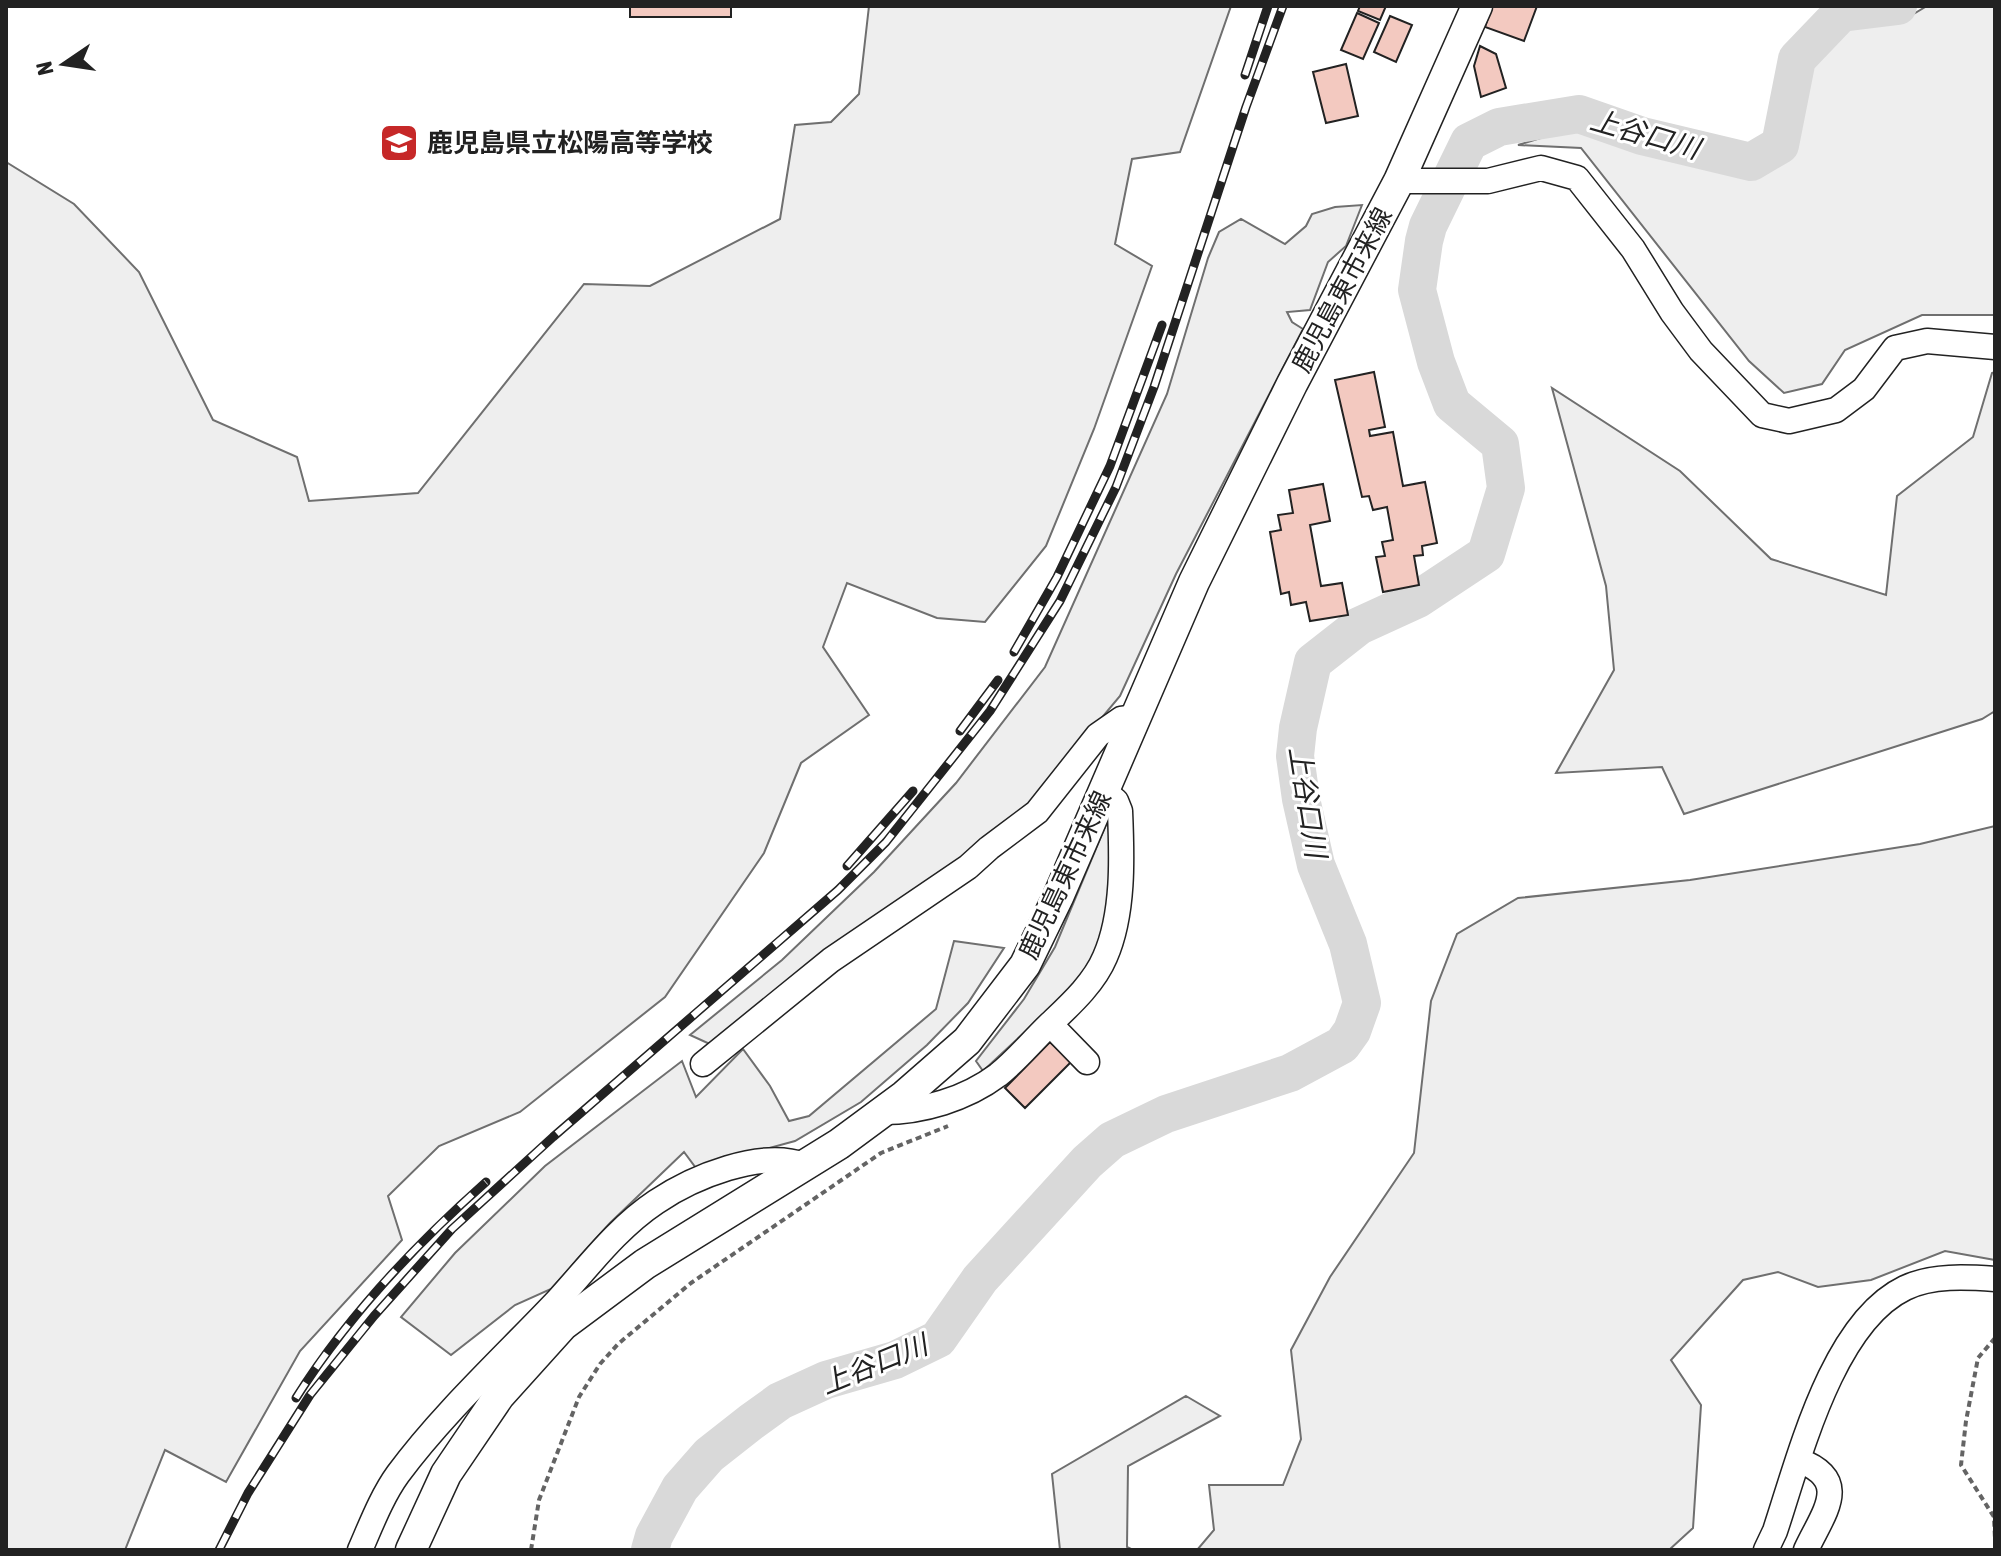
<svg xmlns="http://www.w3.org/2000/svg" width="2001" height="1556" font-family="'Asap Condensed','Noto Sans JP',sans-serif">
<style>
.green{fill:#eee;stroke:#6f6f6f;stroke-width:2}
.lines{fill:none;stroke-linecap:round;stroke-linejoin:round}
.river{stroke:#d9d9d9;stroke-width:38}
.building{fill:#f3c9c0;stroke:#222;stroke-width:2}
.minor-casing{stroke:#222;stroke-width:27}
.major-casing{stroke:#222;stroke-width:33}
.path{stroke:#646464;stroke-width:4;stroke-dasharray:6 4;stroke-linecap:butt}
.minor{stroke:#fff;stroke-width:24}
.major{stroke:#fff;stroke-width:30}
.rail-casing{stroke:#222;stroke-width:9}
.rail{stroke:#fff;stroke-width:6;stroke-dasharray:18;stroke-linecap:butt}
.labels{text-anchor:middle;stroke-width:6;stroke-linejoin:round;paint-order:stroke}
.poi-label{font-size:26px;font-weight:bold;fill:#222;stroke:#fff;text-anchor:start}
.street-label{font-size:26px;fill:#222;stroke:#fff}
.water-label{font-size:28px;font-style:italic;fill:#222;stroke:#fff}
</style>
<rect width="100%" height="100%" fill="#fff"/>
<path class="green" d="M869,6H1231L1180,152L1132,159L1115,244L1152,266L1094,429L1046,546L985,622L937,618L847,583L823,647L869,715L801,763L764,853L665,997L520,1112L439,1146L388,1196L402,1240L300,1351L226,1482L165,1450L125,1550H6V162L74,204L139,272L213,420L297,457L309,501L418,493L584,284L650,286L780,219L795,125L831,122L859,94Z
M1927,6H1995V315H1922L1845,350L1822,384L1784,393L1749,361L1581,148L1518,145L1576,127L1754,175L1787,155L1805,66L1842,28L1910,16Z
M1362,205L1346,246L1328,262L1310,310L1287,312L1292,322L1303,329L1176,574L1120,696L1033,800L1001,828L712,1045L690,1035L782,960L874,872L956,783L1045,667L1167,394L1208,258L1219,232L1241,219L1285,244L1306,226L1312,214L1335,207Z
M1995,372V711L1982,719L1684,814L1662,767L1556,773L1614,670L1606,586L1552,388L1680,471L1771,559L1886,595L1897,496L1973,437L1992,373Z
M1110,815V895L1100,941L1090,967L1074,986L983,1071L976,1061L1024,999L1055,947Z
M1995,826V1260L1945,1251L1871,1280L1818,1287L1778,1272L1743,1280L1671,1360L1701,1405L1693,1528L1669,1550H1197L1214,1530L1209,1485H1283L1301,1439L1291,1350L1330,1277L1414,1153L1431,1001L1457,934L1518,898L1690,880L1920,844Z
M954,941L1004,948L968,1003L927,1045L861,1102L795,1141L696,1168L684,1152L610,1223L551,1289L515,1305L451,1355L401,1317L455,1253L545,1166L682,1061L696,1097L743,1049L770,1086L789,1121L809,1116L936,1009Z
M1186,1396L1220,1416L1128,1466L1127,1547L1133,1550H1060L1052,1474Z"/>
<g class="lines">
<path class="river" d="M650,1550L654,1536L680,1488L709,1455L751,1422L780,1401L826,1380L895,1360L938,1339L980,1279L1087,1162L1112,1140L1166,1114L1290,1073L1342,1045L1352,1031L1362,1003L1348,944L1316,865L1301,799L1295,756L1298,728L1313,662L1359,626L1418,599L1486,554L1506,488L1500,444L1452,404L1436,362L1417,290L1424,241L1428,226L1469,142L1499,127L1579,114L1642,136L1751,162L1780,145L1797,59L1841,13L1898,6"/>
</g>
<path class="building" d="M630,6H731V17H630Z
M1360,6H1386L1380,20L1358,11Z
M1492,6H1537L1524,41L1485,27Z
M1357,13L1379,23L1363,59L1341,50Z
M1390,16L1412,25L1396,62L1374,52Z
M1480,46L1496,54L1506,88L1481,97L1474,66Z
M1346,64L1358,116L1326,123L1313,72Z
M1374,372L1385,427L1369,430L1370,436L1393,432L1403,486L1425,482L1437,543L1422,546L1423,555L1414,556L1419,585L1383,592L1376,557L1385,556L1382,542L1393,540L1387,507L1373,510L1369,496L1362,497L1335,380Z
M1323,484L1330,521L1310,525L1321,586L1342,583L1348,615L1310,621L1306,602L1291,605L1289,592L1281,594L1270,532L1281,530L1278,515L1293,513L1289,490Z
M1050,1042L1071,1062L1025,1108L1005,1088Z"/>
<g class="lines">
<defs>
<path id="minor" d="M1399,181H1488L1541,168L1577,178L1633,249L1672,312L1701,351L1762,415L1789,421L1836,410L1864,389L1895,348L1927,341L1995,347
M1050,1024L1087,1062
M703,1064L831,960L968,867L989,848L1037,812L1098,735L1121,719L1136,717
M883,1112C922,1112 966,1099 998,1075C1017,1060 1033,1040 1051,1023C1071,1004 1094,983 1105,957C1124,914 1122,857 1120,811L1116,801L1104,791
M1798,1460C1853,1480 1823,1513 1806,1550
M360,1550C371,1525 382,1496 398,1474C443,1413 506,1355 558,1300C589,1266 617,1228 656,1202C693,1177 761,1149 804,1165
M1766,1550L1775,1531C1799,1459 1832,1323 1905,1288C1932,1275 1966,1277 1995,1279"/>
<path id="major" d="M411,1550L446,1474L499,1396L563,1325L645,1264L839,1144L904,1096L967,1041L1025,965L1058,897L1194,582L1292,384L1399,181L1477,6"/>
</defs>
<use href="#minor" class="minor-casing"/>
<use href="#major" class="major-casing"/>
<path class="path" d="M1995,1338L1978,1358L1966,1421L1961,1465L1994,1517L1995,1539
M531,1550L539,1500L579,1397L600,1364L618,1344L691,1283L881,1153L948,1126"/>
<use href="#minor" class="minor"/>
<use href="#major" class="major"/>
<defs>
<path id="rail" d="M1245,75L1268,6
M1014,652L1057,577L1110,466L1162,325
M960,731L998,680
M847,866L913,791
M296,1398C347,1317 415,1245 486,1182
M219,1550L248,1493L310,1395L374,1316L452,1229L553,1137L838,890L886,842L990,711L1060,601L1116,487L1154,387L1246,107L1283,6"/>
</defs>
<use href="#rail" class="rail-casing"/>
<use href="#rail" class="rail"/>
</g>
<defs>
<symbol id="school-square" viewBox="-11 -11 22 22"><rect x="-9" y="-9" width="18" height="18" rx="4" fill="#c62828" stroke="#fff"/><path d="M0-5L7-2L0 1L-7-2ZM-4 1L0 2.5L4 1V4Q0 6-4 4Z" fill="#fff"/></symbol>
</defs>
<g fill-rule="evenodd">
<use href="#school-square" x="377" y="121" width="44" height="44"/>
</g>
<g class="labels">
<g class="poi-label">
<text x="427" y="152">鹿児島県立松陽高等学校</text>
</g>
<g class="street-label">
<text transform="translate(1342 290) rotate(-62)" y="9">鹿児島東市来線</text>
<text transform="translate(1065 875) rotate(-65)" y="9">鹿児島東市来線</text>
</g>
<g class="water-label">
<text transform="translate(1645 134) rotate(16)" y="10">上谷口川</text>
<text transform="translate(1308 802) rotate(81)" y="10">上谷口川</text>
<text transform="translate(874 1364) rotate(-22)" y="10">上谷口川</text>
</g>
</g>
<rect width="2001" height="1556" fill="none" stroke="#222222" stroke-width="16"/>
<g transform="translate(64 64) rotate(257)" stroke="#ffffff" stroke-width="6" paint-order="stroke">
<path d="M0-6L14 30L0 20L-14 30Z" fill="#222222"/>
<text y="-12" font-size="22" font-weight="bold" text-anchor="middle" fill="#222222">N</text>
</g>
</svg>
